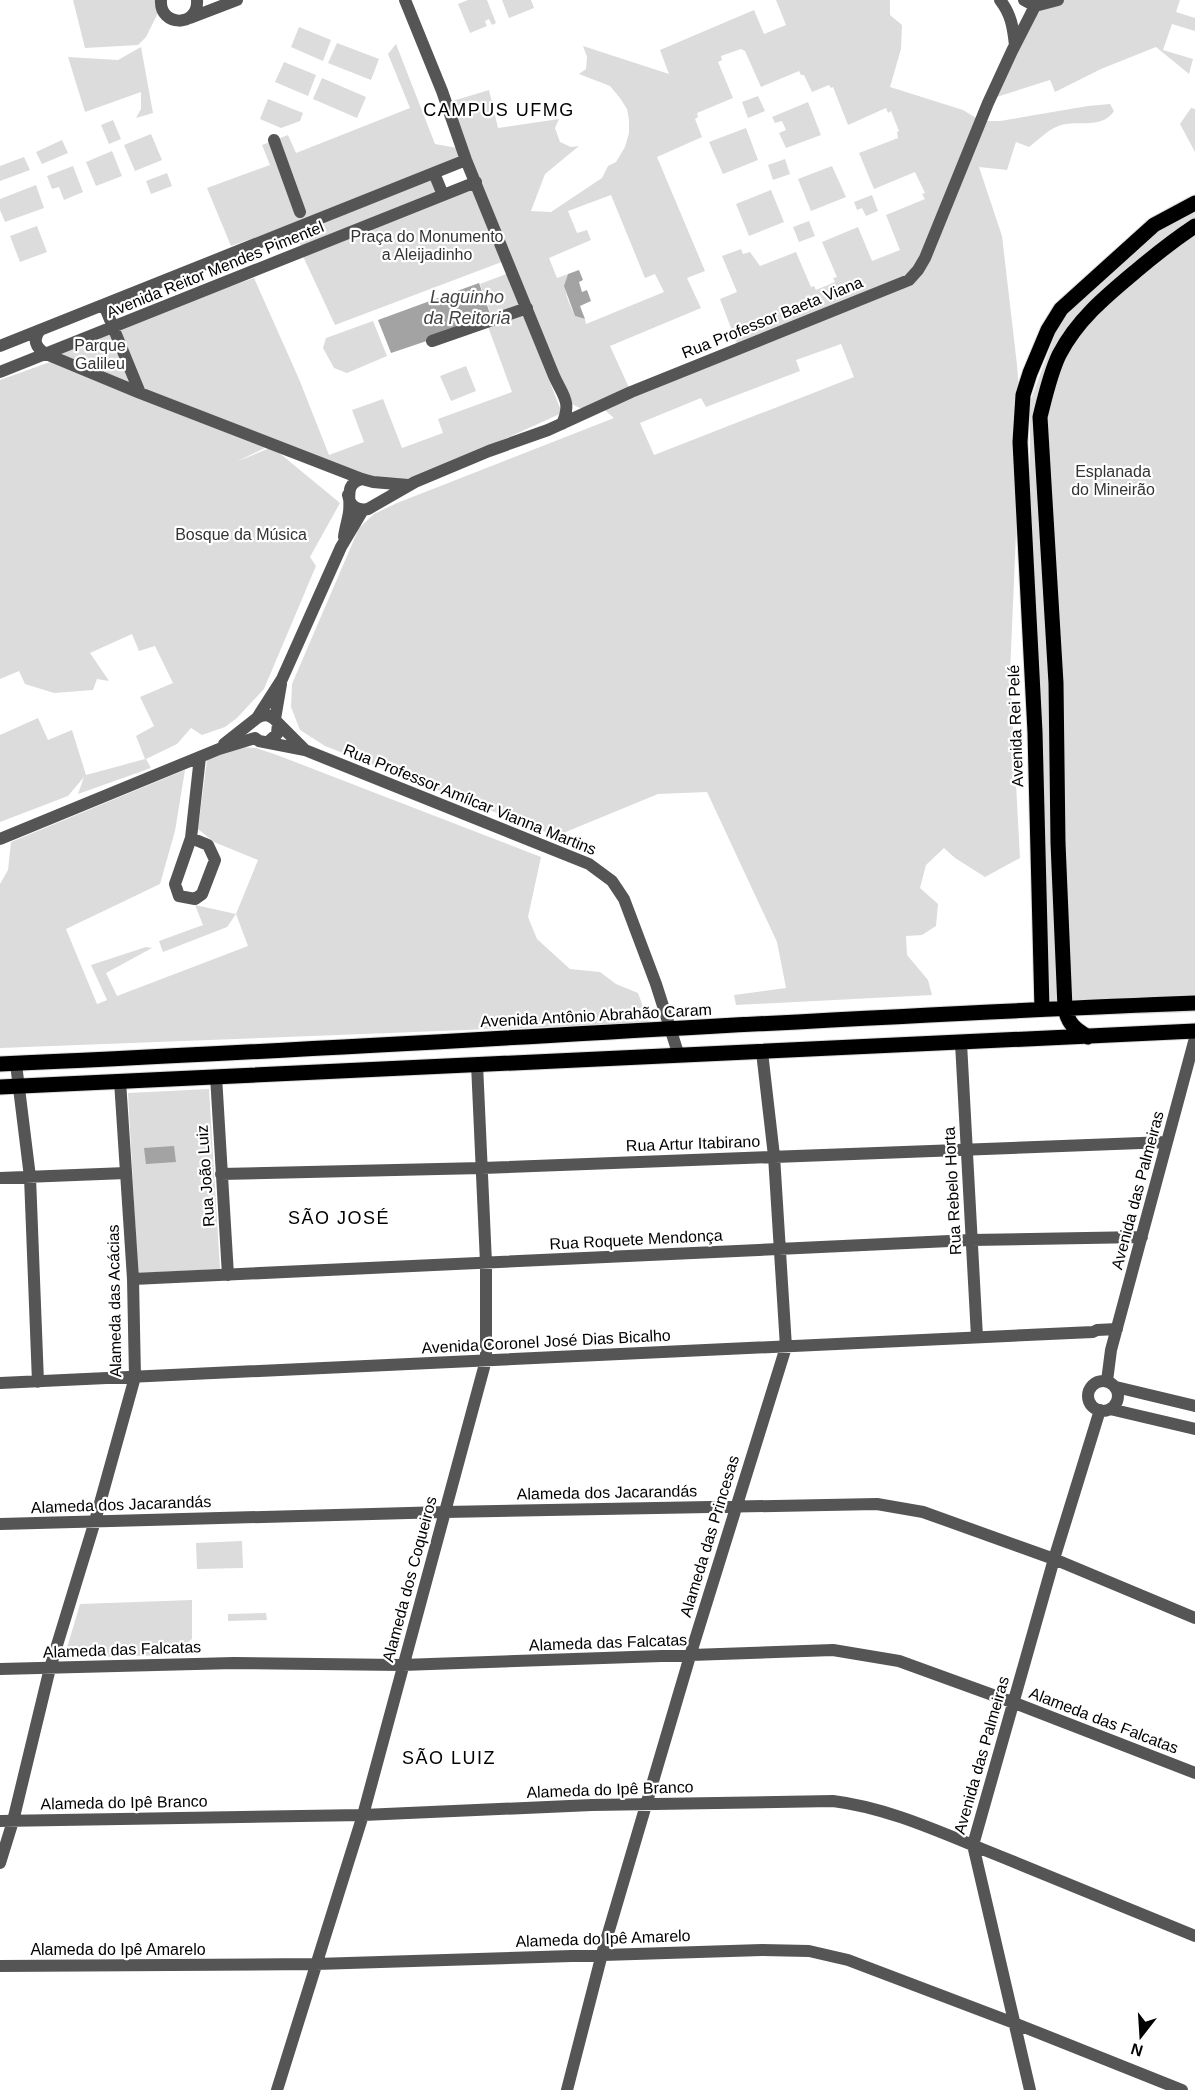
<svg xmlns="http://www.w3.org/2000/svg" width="1195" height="2090" font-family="Helvetica,sans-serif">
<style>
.green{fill:#dcdcdc;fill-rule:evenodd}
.water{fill:#a3a3a3}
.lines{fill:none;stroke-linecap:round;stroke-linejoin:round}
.major-casing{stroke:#dbdbdb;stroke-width:17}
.minor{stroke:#555;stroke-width:12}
.major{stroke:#000;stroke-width:15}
.labels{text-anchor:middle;stroke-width:4.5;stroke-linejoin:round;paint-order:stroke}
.park-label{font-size:16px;fill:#333;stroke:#fff}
.street-label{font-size:16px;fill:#000;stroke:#fff}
.neighbourhood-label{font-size:18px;letter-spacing:1.5px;fill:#000;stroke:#fff}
.water-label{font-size:18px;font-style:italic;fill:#444;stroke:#fff}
</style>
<rect width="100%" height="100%" fill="#fff"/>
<path class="green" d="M73,0H155L158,13L146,37L138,45L85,48Z
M468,0H487L496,23L492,25L489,19L485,21L487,26L470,33L458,4Z
M502,0H531L534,8L509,18Z
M776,0H890V15L902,25L901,49L890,87L963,110L981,121H1000L1088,106L1110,104L1114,111C1101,131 1074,118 1056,127C1047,131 1038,140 1029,147L1016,142L1007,170L979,167L1002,236L1017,365L1021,417L1010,673L1020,858L985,877L955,858L944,848L926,865L920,888L938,904L936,926L922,935L906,936L907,955L928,980L932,995L736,1005L734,995L786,988L777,942L707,792L658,794L556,836L325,746L300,730L291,707L292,684L359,528L374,514L397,503L614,418L601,407C589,413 576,408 567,400L527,308L493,320L480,284L511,272L446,103L489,90L498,128L559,119L555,128L560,142L571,147L579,146L545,174L531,211L551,212L602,178L608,166L616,162L625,147L629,133V120L627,109L620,98L610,86L579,74L586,69L587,57L583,46L669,74L660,50L754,10L764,34L786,25ZM741,49L745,51L761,87L799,71L801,75H804L812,92L829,85L831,88L833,87L848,125L886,108L888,113L891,111L899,131L897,132L898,138L859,153L874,189L915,172L925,193L922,194L925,199L886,215L900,250L872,261L858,227L822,242L837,277L833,278L835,282L816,290L814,286L811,287L796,252L760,266L750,252L743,254L741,249L722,256L737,292L720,299L739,349L631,392L610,346L701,308L687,278L705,271L657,157L702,137L695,119L698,117L697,113L733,98L718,62L722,60L721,56ZM611,195L645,278L655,274L664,292L586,324L585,319L575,316C568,300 562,291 568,274L557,278L549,258L591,240L587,230L577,233L568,211ZM841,344L854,377L654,455L640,423L701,398L706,407L800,371L796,360Z
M1024,0H1180L1176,12L1195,18V31L1172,24L1163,50L1193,59L1189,74L1156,47L1101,69L1055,92L1050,80L990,99L1035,7Z
M299,27L331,40L323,61L291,47Z
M337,43L379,59L371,80L328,63Z
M396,44L435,144L463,149L466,160L434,173L443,195L476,182L507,260L335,325L301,252L303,251L294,229L311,218L231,246L207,188L270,165L262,145L288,135L296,153L410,108L388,54Z
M141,47L153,113L136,118L141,109V92L85,112L68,57L118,60Z
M284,62L316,75L308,96L275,82Z
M322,78L366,97L357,118L313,99Z
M758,96L765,111L748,118L742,102Z
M268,99L303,113L300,121L281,128L260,119Z
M808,102L821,135L786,148L779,133L786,130L782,121L775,123L772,117Z
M1191,108L1195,109V152L1180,124Z
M113,120L121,139L109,144L101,125Z
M746,128L758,160L723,174L709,142Z
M151,134L162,160L135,171L124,145Z
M62,140L68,153L42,164L36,152Z
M112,151L122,176L96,186L86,162Z
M24,157L30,170L0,181V166Z
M785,159L790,174L773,180L768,165Z
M73,166L83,192L64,200L59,187L52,189L47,176Z
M832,166L846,197L811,211L798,179Z
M167,173L172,186L151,194L146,181Z
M36,185L44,208L5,222L0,210V199Z
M771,190L784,222L749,236L736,204Z
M872,195L878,211L866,216L862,208L857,210L854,202Z
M1195,212V1012L1051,1017L1030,569V402L1063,313L1159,229Z
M809,221L815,236L799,242L793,227Z
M37,226L47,252L20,262L10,236Z
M254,278L299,379L329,455L364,442L352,410L383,399L402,448L443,433L438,419L512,392L487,324L523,314L562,413L407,483L373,479L145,392L116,331L211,293Z
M373,321L387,356L347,373L334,368L323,348L326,338Z
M113,327L140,393L46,354Z
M50,362L265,448L236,462L272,447L340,503L310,557L316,566L264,689L237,718L225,727L202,735L191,728L177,744L146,759L151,768L78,794L84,777L68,796L0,822V735L38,718L48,740L72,730L86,775L145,759L136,736L154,726L140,697L173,683L155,646L139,651L132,634L90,653L109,681L97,679L93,690L54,693L25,684L19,671L0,679V380Z
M466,366L476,391L451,401L440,376Z
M240,747L256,748L277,755L541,857L528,917L537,939L570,969L600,972L616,984L638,993L649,1023L0,1048V884L8,870L11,842L185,770L175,831L160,884L66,929L97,1004L107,1000L91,965L146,947L152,948L106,973L117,996L248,946L236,914L227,927L163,952L159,941L203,925L195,905L236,914L258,860L214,842L198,829L207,760Z
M209,1089L220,1269L138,1273L128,1093Z
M242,1541L243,1568L197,1569L196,1543Z
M192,1600V1639L169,1655L64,1658L80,1604Z
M266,1613L267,1620L228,1621V1614Z"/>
<path class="water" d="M579,270L583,280L579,282L582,292L587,290L591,301L580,306L585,319L575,316L564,286L568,274Z
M479,283L492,319L391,353L378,320Z
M174,1146L176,1162L146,1164L144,1148Z"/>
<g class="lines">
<defs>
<path id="major" d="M1042,1009L1035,732L1020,442L1023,395L1030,373L1048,330L1061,309L1154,225L1195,203
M1088,1037C1075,1029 1068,1024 1065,1008L1058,843L1056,683L1040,417C1045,397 1050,374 1059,355C1077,320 1106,296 1136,271C1155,255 1174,240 1195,226
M0,1064C398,1047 796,1018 1195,1003
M0,1087L1195,1031"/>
</defs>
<use href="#major" class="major-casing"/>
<path class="minor" d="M161,0C159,27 199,28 197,0
M405,0L442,91L466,160L554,376C563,396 572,402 562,424
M1000,0C1011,14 1013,27 1015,45
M1024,0L1035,6
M1035,6L1058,0
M190,18L237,0
M274,140L300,212
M434,173L443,195
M104,305L140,393
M40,330C32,340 36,348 46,354L140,393L362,479L373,482L408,485
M432,341L527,308
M0,346L466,160
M0,372L476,182
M348,495C350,506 357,511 368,509L415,482L489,451L548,430L631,392L909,280L918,270L925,258L988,103L1012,51L1035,6
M344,537C345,528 348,520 349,512C351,497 344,484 362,479
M257,718C265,713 272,715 278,723L277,734L268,742
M275,719L281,684
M278,723L304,749
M224,744L257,718L282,679L341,547L363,510
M191,838L208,845L215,860L202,894L195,899L179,896L175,884L191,838L200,757
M0,839L219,749L255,738L259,741L305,750L589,864L612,881L624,899L656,984L679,1056
M961,1043L977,1337
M16,1064L30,1177L38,1382
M216,1076L228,1275
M221,1174L482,1168L1167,1142
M0,1178L126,1173
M133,1279L971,1240L1142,1237
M1088 1396a15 15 0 1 1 30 0a15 15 0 1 1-30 0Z
M1107,1381L1111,1350L1195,1038
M0,1383L1093,1332L1097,1330L1117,1329
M1116,1387L1195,1406
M1110,1409L1195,1429
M0,1524L445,1512L877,1504L923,1512L1054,1559L1195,1618
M0,1669L234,1663L402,1665L833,1650L899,1661L1012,1702L1195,1773
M0,1821L363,1815L592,1805L833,1801C890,1808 944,1834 997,1855C1063,1882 1129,1909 1195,1936
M0,1863L13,1821L50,1668L95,1521L135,1377L133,1279L120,1081
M0,1966L316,1964L762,1950L809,1951L848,1960L1014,2023L1182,2090
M277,2090L363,1815L486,1360V1263L477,1064
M567,2090L602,1954L690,1656L786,1347L774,1156L762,1052
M1030,2090L973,1845L1054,1559L1100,1410"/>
<use href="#major" class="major"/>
</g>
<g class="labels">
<g class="park-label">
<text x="427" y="242">Praça do Monumento<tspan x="427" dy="18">a Aleijadinho</tspan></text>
<text x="100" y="351">Parque<tspan x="100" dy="18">Galileu</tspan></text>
<text x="1113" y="477">Esplanada<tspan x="1113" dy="18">do Mineirão</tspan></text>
<text x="241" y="540">Bosque da Música</text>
</g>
<g class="street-label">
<text transform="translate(215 269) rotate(-22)" y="6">Avenida Reitor Mendes Pimentel</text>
<text transform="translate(772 317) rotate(-22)" y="6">Rua Professor Baeta Viana</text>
<text transform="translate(1015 726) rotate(-92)" y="6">Avenida Rei Pelé</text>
<text transform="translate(470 799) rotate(22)" y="6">Rua Professor Amílcar Vianna Martins</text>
<text transform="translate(596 1015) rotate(-3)" y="6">Avenida Antônio Abrahão Caram</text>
<text transform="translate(693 1143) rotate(-2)" y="6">Rua Artur Itabirano</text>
<text transform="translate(205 1176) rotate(-94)" y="6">Rua João Luiz</text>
<text transform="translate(1137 1190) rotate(-75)" y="6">Avenida das Palmeiras</text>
<text transform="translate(952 1191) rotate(-93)" y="6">Rua Rebelo Horta</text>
<text transform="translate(636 1239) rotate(-3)" y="6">Rua Roquete Mendonça</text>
<text transform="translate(114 1301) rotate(-91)" y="6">Alameda das Acácias</text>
<text transform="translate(546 1341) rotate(-3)" y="6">Avenida Coronel José Dias Bicalho</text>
<text transform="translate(607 1492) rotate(-1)" y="6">Alameda dos Jacarandás</text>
<text transform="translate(121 1504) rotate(-2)" y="6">Alameda dos Jacarandás</text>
<text transform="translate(709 1536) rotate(-73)" y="6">Alameda das Princesas</text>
<text transform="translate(409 1579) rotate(-75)" y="6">Alameda dos Coqueiros</text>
<text transform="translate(608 1642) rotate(-2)" y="6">Alameda das Falcatas</text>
<text transform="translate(122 1649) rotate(-2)" y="6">Alameda das Falcatas</text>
<text transform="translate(1104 1720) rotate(21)" y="6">Alameda das Falcatas</text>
<text transform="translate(981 1755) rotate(-74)" y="6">Avenida das Palmeiras</text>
<text transform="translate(610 1789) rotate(-2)" y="6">Alameda do Ipê Branco</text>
<text transform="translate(124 1802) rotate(-1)" y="6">Alameda do Ipê Branco</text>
<text transform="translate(603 1938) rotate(-2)" y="6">Alameda do Ipê Amarelo</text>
<text x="118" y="1955">Alameda do Ipê Amarelo</text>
</g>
<g class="neighbourhood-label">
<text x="499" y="116">CAMPUS UFMG</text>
<text x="339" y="1224">SÃO JOSÉ</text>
<text x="449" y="1764">SÃO LUIZ</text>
</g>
<g class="water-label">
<text x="467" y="303">Laguinho<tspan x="467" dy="21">da Reitoria</tspan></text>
</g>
</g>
<g transform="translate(1141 2036) rotate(197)" stroke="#ffffff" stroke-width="4.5" paint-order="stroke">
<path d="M0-4.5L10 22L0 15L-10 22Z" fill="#000000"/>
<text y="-9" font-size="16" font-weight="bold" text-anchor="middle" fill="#000000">N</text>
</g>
</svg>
